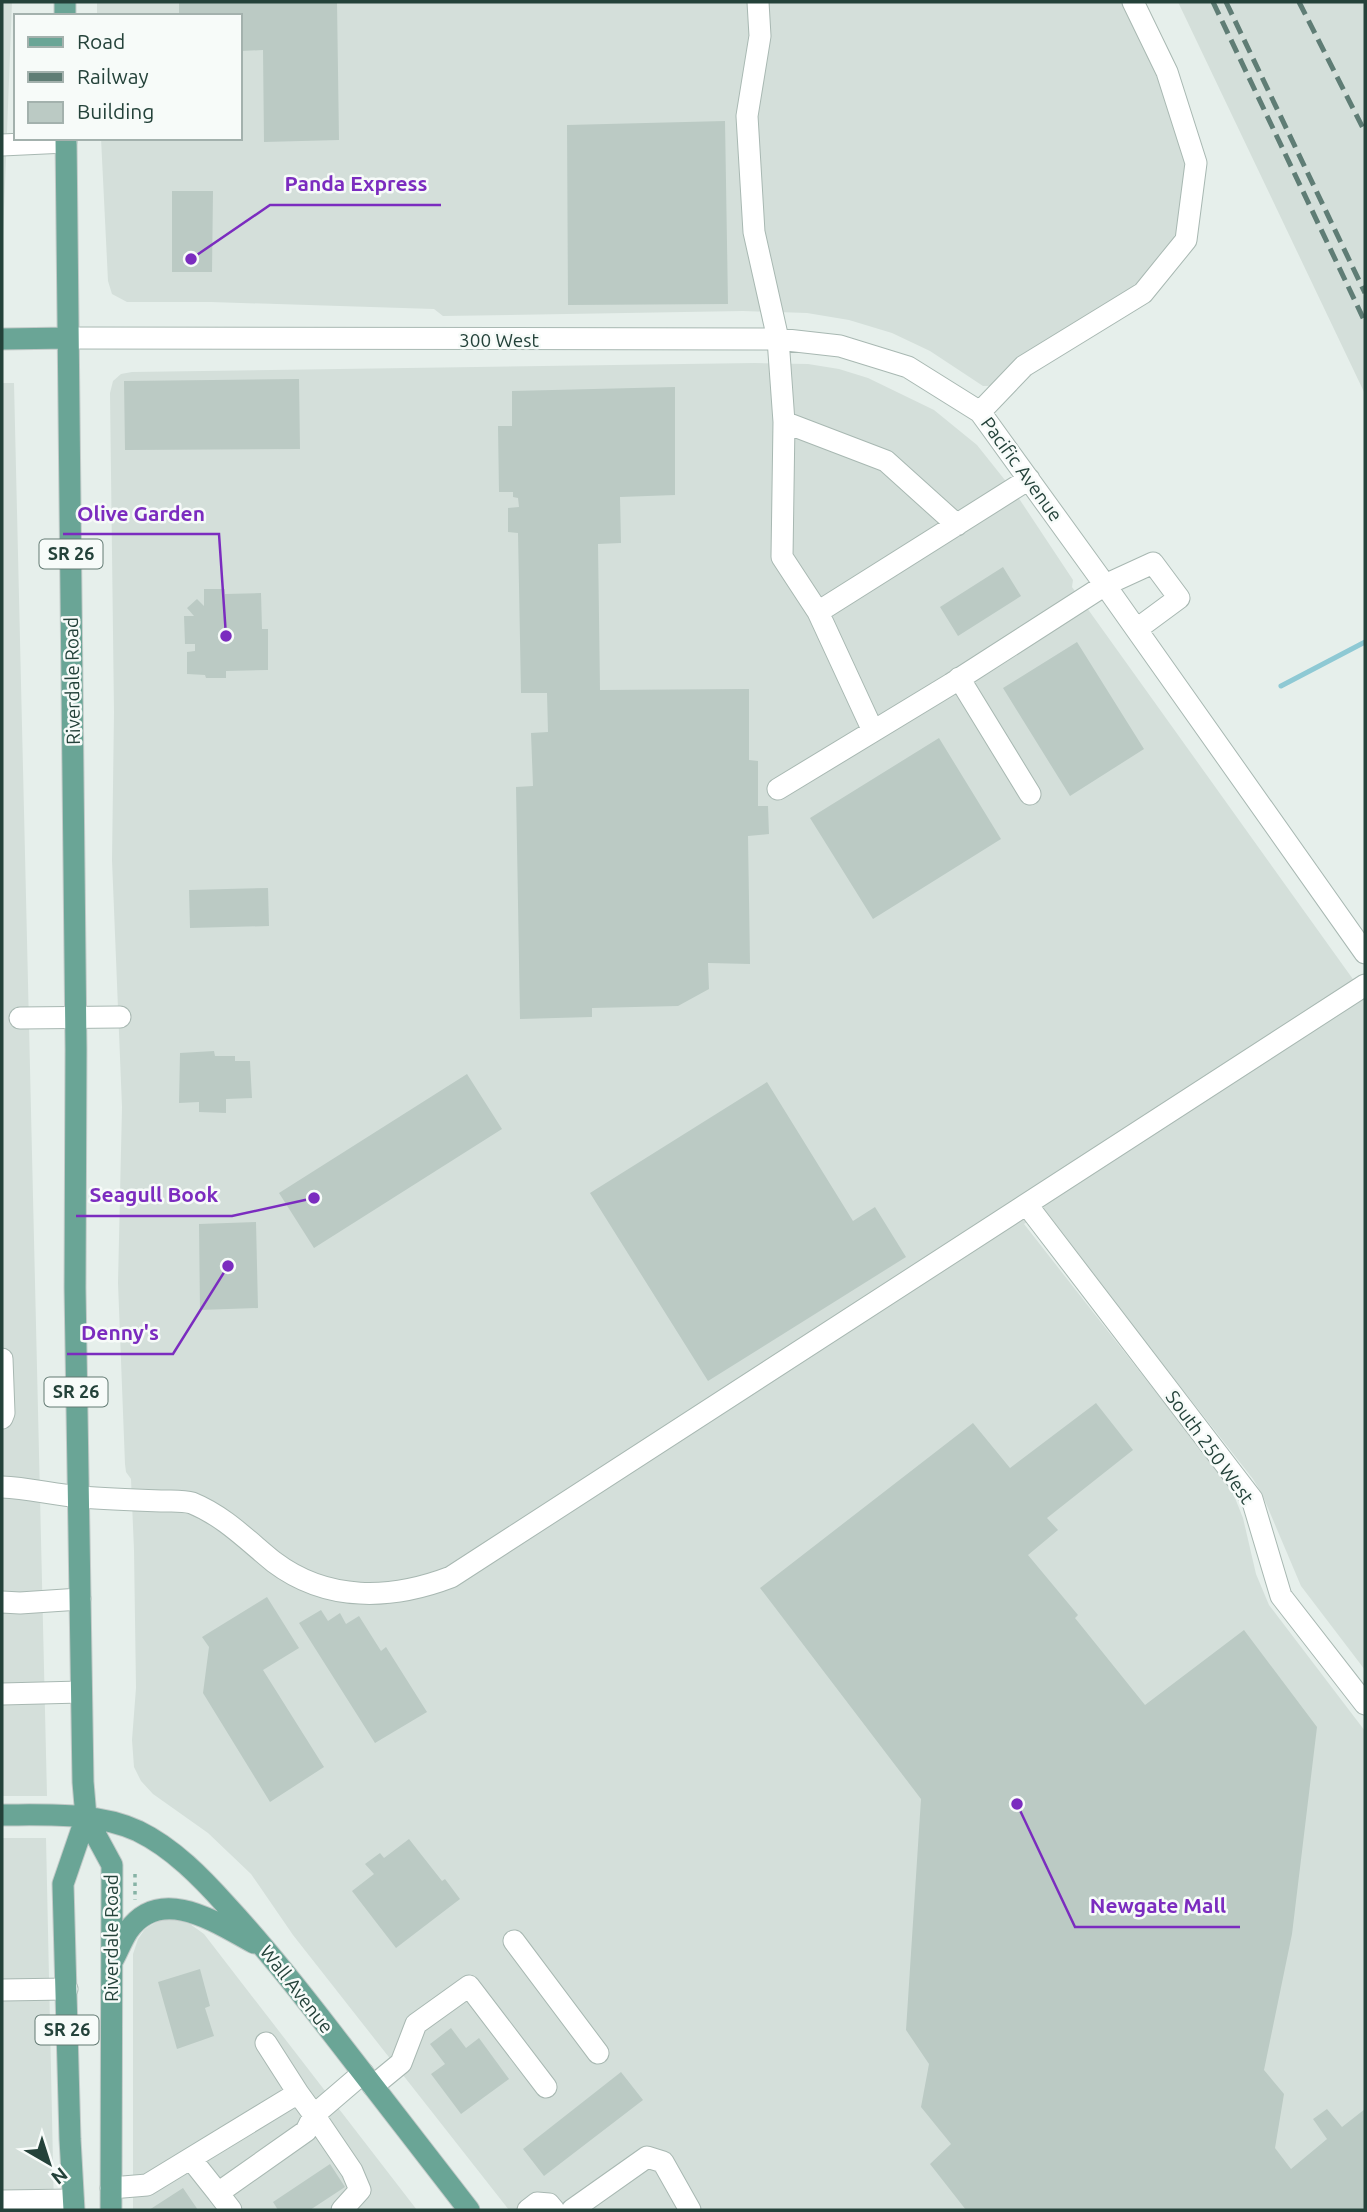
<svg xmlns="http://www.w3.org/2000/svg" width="1367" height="2212" font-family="Ubuntu,sans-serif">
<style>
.built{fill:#d4dfda}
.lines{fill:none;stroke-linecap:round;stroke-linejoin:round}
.stream{stroke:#8ec9d4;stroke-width:5}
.building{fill:#bbcac4}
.minor-casing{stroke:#a8b8b2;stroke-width:23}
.major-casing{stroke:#c2cac8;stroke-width:23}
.path{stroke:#86b3a5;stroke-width:3.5;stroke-dasharray:3.5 5;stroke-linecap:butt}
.minor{stroke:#fff;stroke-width:21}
.major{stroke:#6aa596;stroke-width:21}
.rail{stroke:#5f7d75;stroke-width:5;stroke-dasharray:14 7;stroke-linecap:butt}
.labels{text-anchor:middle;stroke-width:5;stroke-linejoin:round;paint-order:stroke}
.shield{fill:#f7fbf9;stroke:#637a73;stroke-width:2}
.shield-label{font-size:18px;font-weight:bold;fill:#24423a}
.street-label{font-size:19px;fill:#24423a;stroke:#f7fbf9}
.leader{fill:none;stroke:#7b2cbf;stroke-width:2.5}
.callout-dot{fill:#7b2cbf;stroke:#f7fbf9;stroke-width:2.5}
.callout-label{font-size:21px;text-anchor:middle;font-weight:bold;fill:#7b2cbf;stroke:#f7fbf9;stroke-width:5;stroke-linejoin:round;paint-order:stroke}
</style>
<rect width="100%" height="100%" fill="#e6efeb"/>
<path class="built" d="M2,2H12L2,262Z
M97,2H1122L1187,141V224L1149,277L1014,363L993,385L988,386H983L930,351L892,333L849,320L807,313L743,311L443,316L434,309L211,302H127L112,294L108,281L101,138H240V16H97Z
M1178,2H1365V395V394Z
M755,363L808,364L839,369L868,378L934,410L977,445L1016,494L1073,580L1072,587L1365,996V1670L1301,1586L1262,1494L1253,1479L1070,1246L1044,1209L1024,1224L1231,1488L1243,1518L1256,1574L1269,1605L1365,1731V2210H509L293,1935L251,1874L208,1833L153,1794L141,1781L134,1767L132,1740L136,1688L134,1550L131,1479L126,1472L125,1464L118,1283L122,1107L112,860L114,712L110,393L113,381L121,374L132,372Z
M2,383H14L47,1796H2Z
M2,1838H46L54,2210H2Z
M172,1919L190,1924L204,1934L417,2210H133V1954L138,1939L145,1929L158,1921Z"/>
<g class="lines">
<path class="stream" d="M1281,686L1365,642"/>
</g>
<path class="building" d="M179,2H337L339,140L264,142L263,50L240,51V16H179Z
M725,121L728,304L568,305L567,125Z
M172,191H213L212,272H172Z
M299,379L300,449L125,450L124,381Z
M675,387V495L620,497L621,543L598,544L600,690L749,689V760L758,761V806H768L769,834L748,836L750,964L708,963L709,989L678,1006L592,1008V1017L520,1019L516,787L533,786L531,733L548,732L547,693H521L518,533L508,532V508L519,507L518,498L513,497V492H499L498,426H512V391Z
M1003,567L1021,596L958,636L940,607Z
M204,589H225V594L261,593L262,629H268V670L226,671V678H206L205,675L187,674V652L195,651V644H185L184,616H194L187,608L197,599L204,606Z
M1077,642L1144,749L1070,796L1003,688Z
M939,738L1001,839L873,919L810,818Z
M268,888L269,926L190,928L189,890Z
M214,1051L215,1056H235V1061H250L252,1098L226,1099V1113L199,1112V1102L179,1103L180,1053Z
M467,1074L502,1129L314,1248L279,1193Z
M767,1082L853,1221L875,1207L906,1257L708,1381L590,1193Z
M256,1222L258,1308L200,1310L199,1224Z
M1096,1403L1133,1450L1047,1518L1058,1530L1028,1555L1078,1615L1075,1618L1145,1705L1244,1630L1317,1727L1292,1934L1264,2070L1284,2094L1275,2148L1291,2169L1327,2139L1313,2119L1327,2109L1342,2127L1365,2109V2210H966L930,2164L951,2144L921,2107L929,2064L906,2030L921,1799L760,1588L973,1423L1010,1468Z
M267,1597L299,1648L263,1670L324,1767L270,1802L203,1693L209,1647L202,1637Z
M321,1610L328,1621L340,1613L346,1624L359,1616L381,1651L386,1647L427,1712L375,1743L299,1623Z
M409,1839L442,1881L445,1879L460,1899L396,1948L352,1891L374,1874L365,1864L380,1853L384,1858Z
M200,1969L210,2006L205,2008L214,2036L177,2049L158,1982Z
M451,2028L466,2048L479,2038L509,2079L461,2114L431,2074L445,2064L430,2044Z
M621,2072L643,2100L544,2176L523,2149Z
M330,2164L345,2187L310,2210H278L273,2202Z
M183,2188L198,2210H149Z"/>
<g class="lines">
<defs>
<path id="minor" d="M758,2L760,36L747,116L754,232L778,339L784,422
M2,145L66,142
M68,338L778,339L840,346L908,367L980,412L1105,585L1365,953
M980,412L1024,366L1143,293L1186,240L1196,163L1167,72L1133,2
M957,525L886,461L784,422L782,557L818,612L1029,479
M818,612L873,731
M959,678L1030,794
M778,789L951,684L1105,585L1153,563L1179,598L1137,629
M20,1018L120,1017
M1027,1205L1252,1499L1281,1596L1365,1704
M2,1359L4,1413L2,1418
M2,1487C29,1488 54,1495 81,1497C107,1499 134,1500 161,1501C170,1501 183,1500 192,1503C224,1516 248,1541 274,1562C327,1602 391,1600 451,1577L1365,985
M2,1602L20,1603L80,1599
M2,1694L81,1692
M514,1941L598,2053
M2,1990L67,1989
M266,2043L298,2093
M373,2086L401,2063L416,2024L469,1986L546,2087
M191,2159L218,2193L306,2131L314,2115L352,2171L360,2190L342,2210
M111,2188L147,2185L298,2093L314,2115L363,2073
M218,2193L231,2210
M2,2201L73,2200
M528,2210L537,2203L549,2204L554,2210
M572,2210L647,2157L663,2162L690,2210"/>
<path id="major" d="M65,2V16
M66,138L76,1049L75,1288L83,1782L86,1817L63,1884L70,2139L74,2210
M2,339L68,338
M2,1815C47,1815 96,1812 138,1831C173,1848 202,1878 227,1906C265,1947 299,1990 332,2033C378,2092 423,2151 469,2210
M86,1817L112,1865L111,2210
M113,1960C118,1951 122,1940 128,1931C161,1884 217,1923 254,1943"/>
</defs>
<use href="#minor" class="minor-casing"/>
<use href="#major" class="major-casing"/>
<path class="path" d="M135,1874V1900"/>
<use href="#minor" class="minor"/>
<use href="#major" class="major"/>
<path class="rail" d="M1213,2L1365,322
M1226,2L1365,293
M1299,2L1365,132"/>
</g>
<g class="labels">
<g class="shield">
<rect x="39.5" y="539.5" width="63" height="29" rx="5"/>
<rect x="44.5" y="1377.5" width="63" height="29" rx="5"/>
<rect x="35.5" y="2015.5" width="63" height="29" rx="5"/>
</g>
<g class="shield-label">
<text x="71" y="560">SR 26</text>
<text x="76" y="1398">SR 26</text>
<text x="67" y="2036">SR 26</text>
</g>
<g class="street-label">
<text x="499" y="347">300 West</text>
<text transform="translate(1022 469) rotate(54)" y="7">Pacific Avenue</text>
<text transform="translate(72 681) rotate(-91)" y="7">Riverdale Road</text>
<text transform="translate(1210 1447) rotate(54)" y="7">South 250 West</text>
<text transform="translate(111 1938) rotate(-90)" y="7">Riverdale Road</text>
<text transform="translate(297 1989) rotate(52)" y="7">Wall Avenue</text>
</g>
</g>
<path class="leader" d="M191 259L270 205H441M226 636L219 534H63M314 1198L232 1216H76M228 1266L173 1354H67M1017 1804L1075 1927H1240"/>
<g class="callout-dot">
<circle cx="191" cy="259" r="7"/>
<circle cx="226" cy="636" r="7"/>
<circle cx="314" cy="1198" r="7"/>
<circle cx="228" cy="1266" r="7"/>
<circle cx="1017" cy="1804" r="7"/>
</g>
<g class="callout-label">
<text x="356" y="191">Panda Express</text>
<text x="141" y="521">Olive Garden</text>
<text x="154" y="1202">Seagull Book</text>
<text x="120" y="1340">Denny's</text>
<text x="1158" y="1913">Newgate Mall</text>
</g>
<rect width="1367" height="2212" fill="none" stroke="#24423a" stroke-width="7"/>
<rect x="14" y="14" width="228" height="126" fill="#f7fbf9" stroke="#a3b1ad" stroke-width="2"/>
<rect x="28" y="37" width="35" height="10" fill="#6aa596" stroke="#a3b1ad" stroke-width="2"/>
<text x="77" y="49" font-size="21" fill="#24423a">Road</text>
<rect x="28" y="72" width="35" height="10" fill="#5f7d75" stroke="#a3b1ad" stroke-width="2"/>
<text x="77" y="84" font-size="21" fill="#24423a">Railway</text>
<rect x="28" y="102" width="35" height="21" fill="#bbcac4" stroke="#a3b1ad" stroke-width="2"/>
<text x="77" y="119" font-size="21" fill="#24423a">Building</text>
<g transform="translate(49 2163) rotate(141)" stroke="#f7fbf9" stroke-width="5" paint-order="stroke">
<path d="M0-5L12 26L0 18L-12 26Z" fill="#24423a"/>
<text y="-10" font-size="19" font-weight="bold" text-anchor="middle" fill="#24423a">N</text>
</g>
</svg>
